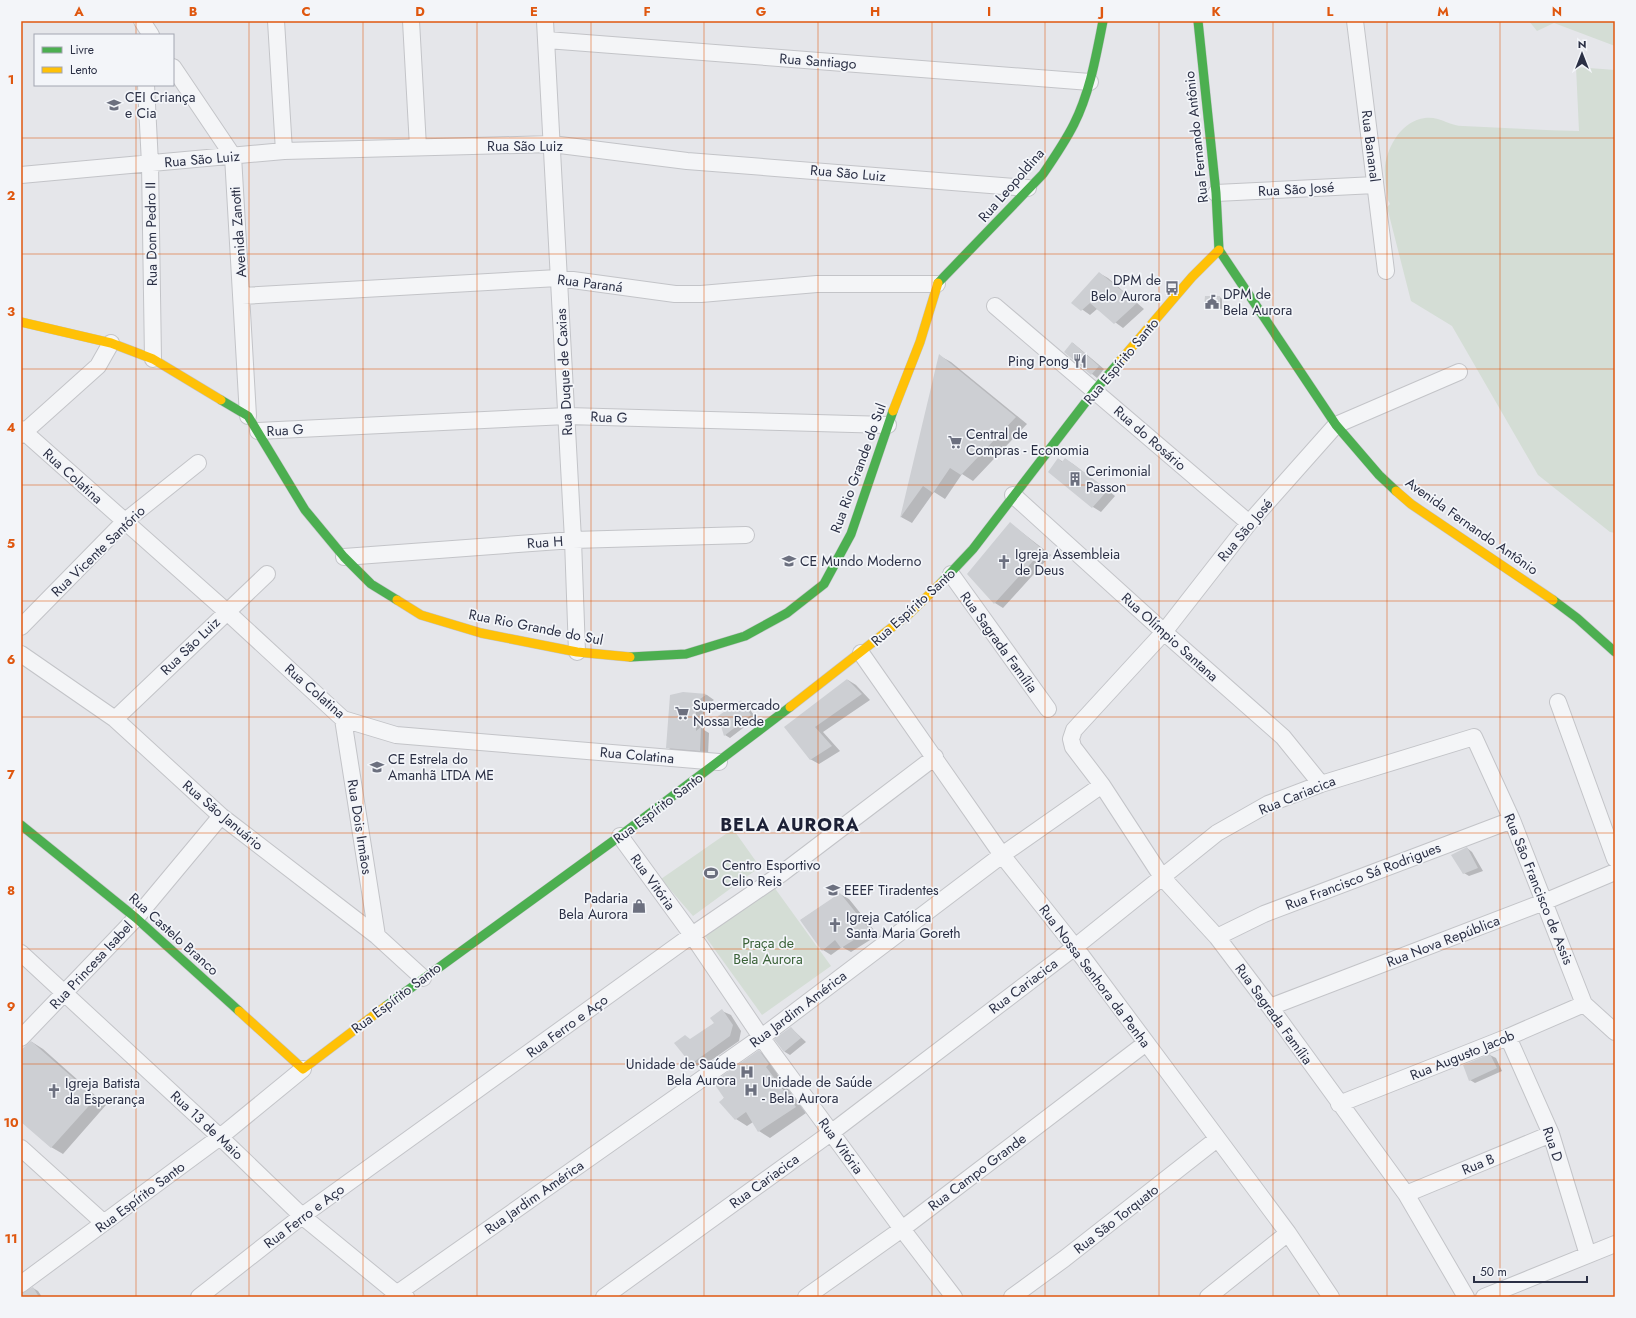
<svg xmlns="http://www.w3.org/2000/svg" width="1636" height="1318" font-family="Jost,sans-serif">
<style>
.green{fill:#d4ddd5}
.shadow{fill:#0003}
.building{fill:#cdcfd3}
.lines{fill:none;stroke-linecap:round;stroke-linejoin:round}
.street-casing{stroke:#c3c4c8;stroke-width:18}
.fast-casing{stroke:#c3c4c8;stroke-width:10}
.slow-casing{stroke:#c3c4c8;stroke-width:10}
.street{stroke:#f4f5f7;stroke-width:16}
.fast{stroke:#4caf50;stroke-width:9}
.slow{stroke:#ffc107;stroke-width:9}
.grid{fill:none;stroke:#df570f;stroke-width:1;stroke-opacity:0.55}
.labels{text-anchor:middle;stroke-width:3.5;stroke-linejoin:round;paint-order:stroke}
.street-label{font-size:14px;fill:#2b3045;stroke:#f3f5f9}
.poi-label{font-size:14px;fill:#2b3045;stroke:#f3f5f9;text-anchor:start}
.park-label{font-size:14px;fill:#396137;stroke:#f3f5f9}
.district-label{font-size:18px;font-weight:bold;letter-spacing:1px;fill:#1d2136;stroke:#f3f5f9}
.neatline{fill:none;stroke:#df570f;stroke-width:1.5}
.grid-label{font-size:13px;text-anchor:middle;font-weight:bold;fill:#df570f}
</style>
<rect width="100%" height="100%" fill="#e5e6ea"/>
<path class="green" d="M1529,21H1615V46L1554,23L1537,31Z
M1576,67L1615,70V533L1610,532L1538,475L1452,326L1411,301L1387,207L1390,204L1388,200C1387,189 1384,177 1385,166C1388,145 1402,121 1425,118C1439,116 1450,126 1463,126C1502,128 1541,130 1579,131Z
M733,829L760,867L693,916L661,879Z
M774,887L831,966L762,1015L705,936Z"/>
<path class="shadow" d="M1099,273L1108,278L1144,309L1123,328L1097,309L1090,315L1073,303Z
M1220,297L1222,299V309L1205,307Z
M1073,343L1104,369L1097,378L1065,352Z
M940,356L951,362L1027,424L973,481L962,474L945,499L934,492L912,523L901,517Z
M1059,459L1063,462L1065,459L1073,464L1115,496L1101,512L1093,507Z
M1010,523L1051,555L1003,608L995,603Z
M848,680L856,685L870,700L823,732L840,751L819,764L810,759L786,727Z
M683,693L707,695L714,700L705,707L704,730L709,733L708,755L676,752L667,747Z
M741,701L746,704L756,718L730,738L725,735Z
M1467,848L1472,852L1483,871L1469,876L1464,873Z
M840,894L849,899L878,935L851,952L842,947L831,955L823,950L801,920Z
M722,1011L731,1015L741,1031L739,1041L700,1068L692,1063L690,1040L715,1023Z
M791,1028L806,1042L790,1055L785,1052L776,1039Z
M32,1042L43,1049L106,1105L63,1154L51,1147L21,1121V1051Z
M759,1051L770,1058L780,1071L777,1074L806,1113L770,1138L759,1131L753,1122L747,1126L736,1119L721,1102Z
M1490,1055L1496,1058L1502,1071L1475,1083L1470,1080Z
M33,1288L38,1291L42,1297H21V1294Z"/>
<path class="building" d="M1099,272L1137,303L1114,324L1090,303L1081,311L1071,303Z
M1205,296H1220V308L1204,307Z
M1072,342L1099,366L1091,375L1064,352Z
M939,354L1016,417L961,475L950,468L933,493L923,486L900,518Z
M1058,458L1062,462L1065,458L1108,490L1092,508L1048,472Z
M1010,522L1043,550L994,604L967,574Z
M847,679L862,694L815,727L832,746L810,760L784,727Z
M683,692L707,694L696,702V731L701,727L700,751L666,748L670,695Z
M741,700L751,715L724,736L718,716Z
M1467,847L1478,868L1463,874L1451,855Z
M840,893L870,930L841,948L835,940L822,951L800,920Z
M722,1009L733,1025L730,1036L691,1064L674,1043L685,1035L690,1039L714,1023L710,1018Z
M791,1027L801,1038L784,1052L774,1039Z
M31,1041L96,1098L51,1148L21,1122V1050Z
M759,1050L769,1064L766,1067L796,1107L758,1132L746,1112L735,1120L719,1102L724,1098L713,1082Z
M1490,1054L1497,1068L1469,1081L1463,1065Z
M33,1287L39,1297H21V1293Z"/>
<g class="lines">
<defs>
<path id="street" d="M142,21L151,35
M276,21L284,151
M411,21L418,147
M545,21L573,540L577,652
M1355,21L1386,271
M547,40L1090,82
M173,67L233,156L248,416
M146,85L150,164L153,359
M21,175L284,151L552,144L687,161L1028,188
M1216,193L1375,185
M242,296L558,278L675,294H701L817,284H937
M995,306L1249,523
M1459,372L1336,425L1249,523L1164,632L1074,730L1071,739L1073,747L1102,785L1162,877L1217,937L1270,1007L1406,1194L1466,1297
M21,429L226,611L343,719L396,735L719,762
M258,431L567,416L888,425
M21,435L98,366L111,343
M1013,495L1164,632L1283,737L1321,784
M344,557L573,540L746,535
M951,574L1048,709
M21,627L124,522L198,463
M861,653L1002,855L1075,947L1288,1233L1331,1297
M21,654L115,719L221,816L377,936L423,978
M1558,702L1615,859
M115,719L267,574
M343,719L377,936
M620,836L692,935L761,1037L902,1229L954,1297
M1217,937L1264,914L1512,820
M21,953L220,1137L302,1216L396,1293L406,1297
M1270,1007L1544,902L1615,872
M1508,1037L1551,1134L1588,1255
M21,1038L136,918L221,816
M1339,1104L1508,1037L1584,1004
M21,1148L104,1223
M1406,1194L1551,1134
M21,1284L220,1137L303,1069
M199,1297L302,1216L692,935L781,874L935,757
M392,1297L767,1033L1002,855L1102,785
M604,1297L832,1132L1075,947L1217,833L1268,804L1321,784L1474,737L1512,820L1584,1004L1615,1032
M806,1297L902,1229L1146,1043
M1012,1297L1064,1259L1217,1139
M1208,1297L1288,1233
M1484,1297L1615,1244"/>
<path id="fast" d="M1198,21L1216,193L1219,250
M1219,250L1336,425L1379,475L1396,491
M938,283L1043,174C1054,158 1065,142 1074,124C1090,92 1096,56 1103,21
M221,400L248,416L305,510L344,557L371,584L397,600
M941,583L973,549L1095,390L1120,361
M1553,600L1577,618L1615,652
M630,657L686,654L745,636L787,613L824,584L851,534L893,411
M21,825L136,918L239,1011
M386,1006L620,836L790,707"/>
<path id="slow" d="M21,322L111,343L153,359L221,400
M1120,361L1192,277L1219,250
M893,411L920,342L938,283
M1396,491L1411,504L1553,600
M397,600L421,615L481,633L577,652L630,657
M790,707L909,614L941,583
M239,1011L303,1069L386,1006"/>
</defs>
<use href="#street" class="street-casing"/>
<use href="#fast" class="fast-casing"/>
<use href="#slow" class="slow-casing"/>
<use href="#street" class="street"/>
<use href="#fast" class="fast"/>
<use href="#slow" class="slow"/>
</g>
<path class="grid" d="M136,21V35M249,21V1297M363,21V1297M477,21V1297M591,21V1297M704,21V1297M818,21V1297M932,21V1297M1045,21V1297M1159,21V1297M1273,21V1297M1387,21V1297M1500,21V1297M136,85V1297M21,138H1615M21,254H1615M21,369H1615M21,485H1615M21,601H1615M21,717H1615M21,833H1615M21,949H1615M21,1064H1615M21,1180H1615"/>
<defs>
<symbol id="school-bare" viewBox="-9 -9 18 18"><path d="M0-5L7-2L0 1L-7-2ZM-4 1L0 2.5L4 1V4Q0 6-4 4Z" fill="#6c707f" stroke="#f3f5f9" stroke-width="2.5" paint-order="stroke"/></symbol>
<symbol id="bus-bare" viewBox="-9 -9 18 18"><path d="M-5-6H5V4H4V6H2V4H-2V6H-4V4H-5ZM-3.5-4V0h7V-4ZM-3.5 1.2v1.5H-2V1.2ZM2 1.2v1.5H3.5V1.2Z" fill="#6c707f" stroke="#f3f5f9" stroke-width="2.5" paint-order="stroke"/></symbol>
<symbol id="civic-bare" viewBox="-9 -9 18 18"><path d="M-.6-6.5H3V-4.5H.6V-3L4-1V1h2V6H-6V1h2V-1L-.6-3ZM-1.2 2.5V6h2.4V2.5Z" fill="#6c707f" stroke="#f3f5f9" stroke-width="2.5" paint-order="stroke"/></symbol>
<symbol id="restaurant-bare" viewBox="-9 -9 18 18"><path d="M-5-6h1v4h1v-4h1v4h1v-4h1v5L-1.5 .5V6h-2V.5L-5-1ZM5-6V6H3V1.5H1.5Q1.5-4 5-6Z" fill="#6c707f" stroke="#f3f5f9" stroke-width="2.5" paint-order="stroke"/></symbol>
<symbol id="supermarket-bare" viewBox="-9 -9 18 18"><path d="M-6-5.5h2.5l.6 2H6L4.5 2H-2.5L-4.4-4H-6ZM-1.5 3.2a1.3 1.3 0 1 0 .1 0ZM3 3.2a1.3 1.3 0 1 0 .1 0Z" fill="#6c707f" stroke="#f3f5f9" stroke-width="2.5" paint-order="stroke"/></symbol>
<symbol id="building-bare" viewBox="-9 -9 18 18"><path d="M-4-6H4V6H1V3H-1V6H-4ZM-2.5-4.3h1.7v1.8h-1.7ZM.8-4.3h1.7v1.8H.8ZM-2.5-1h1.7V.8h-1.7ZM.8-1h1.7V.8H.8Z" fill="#6c707f" stroke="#f3f5f9" stroke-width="2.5" paint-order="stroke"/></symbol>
<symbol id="church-bare" viewBox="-9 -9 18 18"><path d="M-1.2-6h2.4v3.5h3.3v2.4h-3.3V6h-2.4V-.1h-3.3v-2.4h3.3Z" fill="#6c707f" stroke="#f3f5f9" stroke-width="2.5" paint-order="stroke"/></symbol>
<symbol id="stadium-bare" viewBox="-9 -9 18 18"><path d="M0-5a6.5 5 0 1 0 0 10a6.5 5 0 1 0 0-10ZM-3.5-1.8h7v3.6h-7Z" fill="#6c707f" stroke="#f3f5f9" stroke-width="2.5" paint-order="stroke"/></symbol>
<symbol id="shop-bare" viewBox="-9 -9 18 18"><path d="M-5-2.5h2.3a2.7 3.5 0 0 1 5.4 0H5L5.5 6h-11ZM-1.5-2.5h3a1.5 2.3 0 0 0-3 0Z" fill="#6c707f" stroke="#f3f5f9" stroke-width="2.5" paint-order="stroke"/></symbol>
<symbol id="hospital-bare" viewBox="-9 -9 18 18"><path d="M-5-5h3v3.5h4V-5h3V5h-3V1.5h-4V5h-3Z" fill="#6c707f" stroke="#f3f5f9" stroke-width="2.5" paint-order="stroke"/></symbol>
</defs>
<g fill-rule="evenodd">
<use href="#school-bare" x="104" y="95" width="20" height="20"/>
<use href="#bus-bare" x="1162" y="278" width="20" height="20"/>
<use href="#civic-bare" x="1202" y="292" width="20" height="20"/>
<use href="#restaurant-bare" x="1070" y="351" width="20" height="20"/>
<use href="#supermarket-bare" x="945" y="432" width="20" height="20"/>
<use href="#building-bare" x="1065" y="469" width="20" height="20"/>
<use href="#school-bare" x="779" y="551" width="20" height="20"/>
<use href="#church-bare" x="994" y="552" width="20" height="20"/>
<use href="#supermarket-bare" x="672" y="703" width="20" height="20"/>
<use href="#school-bare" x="367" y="757" width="20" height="20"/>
<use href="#stadium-bare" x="701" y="863" width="20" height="20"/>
<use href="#school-bare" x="823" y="880" width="20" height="20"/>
<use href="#shop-bare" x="629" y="896" width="20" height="20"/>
<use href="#church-bare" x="825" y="915" width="20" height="20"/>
<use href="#hospital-bare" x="737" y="1062" width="20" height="20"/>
<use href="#hospital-bare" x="741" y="1080" width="20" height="20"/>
<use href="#church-bare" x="44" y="1081" width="20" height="20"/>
</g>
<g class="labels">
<g class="street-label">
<text transform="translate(818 61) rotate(4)" y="5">Rua Santiago</text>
<text transform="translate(1196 137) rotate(-96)" y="5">Rua Fernando Antônio</text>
<text x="525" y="151">Rua São Luiz</text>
<text transform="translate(1371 146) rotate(83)" y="5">Rua Bananal</text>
<text transform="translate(202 159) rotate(-5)" y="5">Rua São Luiz</text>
<text transform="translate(848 173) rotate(5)" y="5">Rua São Luiz</text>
<text transform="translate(1011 185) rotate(-49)" y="5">Rua Leopoldina</text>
<text transform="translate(1296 189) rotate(-3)" y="5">Rua São José</text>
<text transform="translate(238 232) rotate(-94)" y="5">Avenida Zanotti</text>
<text transform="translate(151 234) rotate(-91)" y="5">Rua Dom Pedro II</text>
<text transform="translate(590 283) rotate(7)" y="5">Rua Paraná</text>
<text transform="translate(1121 361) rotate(-50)" y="5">Rua Espírito Santo</text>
<text transform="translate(564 372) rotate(-93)" y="5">Rua Duque de Caxias</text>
<text transform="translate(609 417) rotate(2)" y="5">Rua G</text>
<text transform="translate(285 430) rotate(-3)" y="5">Rua G</text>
<text transform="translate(1150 438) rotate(41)" y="5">Rua do Rosário</text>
<text transform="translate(858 468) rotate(-70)" y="5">Rua Rio Grande do Sul</text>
<text transform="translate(73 476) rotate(42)" y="5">Rua Colatina</text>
<text transform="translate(1472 526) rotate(35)" y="5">Avenida Fernando Antônio</text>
<text transform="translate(1245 530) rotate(-50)" y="5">Rua São José</text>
<text transform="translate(545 542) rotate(-4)" y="5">Rua H</text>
<text transform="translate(98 551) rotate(-44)" y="5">Rua Vicente Santório</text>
<text transform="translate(913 607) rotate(-42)" y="5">Rua Espírito Santo</text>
<text transform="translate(536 627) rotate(11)" y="5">Rua Rio Grande do Sul</text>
<text transform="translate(1170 637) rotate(42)" y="5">Rua Olímpio Santana</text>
<text transform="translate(999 642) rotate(54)" y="5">Rua Sagrada Família</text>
<text transform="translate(190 646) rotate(-44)" y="5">Rua São Luiz</text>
<text transform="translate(315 691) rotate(41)" y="5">Rua Colatina</text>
<text transform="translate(637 755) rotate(5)" y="5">Rua Colatina</text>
<text transform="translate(1297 795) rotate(-22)" y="5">Rua Cariacica</text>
<text transform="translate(658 808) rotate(-37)" y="5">Rua Espírito Santo</text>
<text transform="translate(223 815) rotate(40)" y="5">Rua São Januário</text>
<text transform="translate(360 827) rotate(81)" y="5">Rua Dois Irmãos</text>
<text transform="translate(1363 876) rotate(-21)" y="5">Rua Francisco Sá Rodrigues</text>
<text transform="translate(653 882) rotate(54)" y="5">Rua Vitória</text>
<text transform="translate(1539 889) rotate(68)" y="5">Rua São Francisco de Assis</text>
<text transform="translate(174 934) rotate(42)" y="5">Rua Castelo Branco</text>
<text transform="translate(1443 941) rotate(-21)" y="5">Rua Nova República</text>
<text transform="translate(91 965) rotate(-47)" y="5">Rua Princesa Isabel</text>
<text transform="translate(1095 976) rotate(53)" y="5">Rua Nossa Senhora da Penha</text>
<text transform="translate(1023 986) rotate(-37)" y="5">Rua Cariacica</text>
<text transform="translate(396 998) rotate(-37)" y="5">Rua Espírito Santo</text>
<text transform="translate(798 1009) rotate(-37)" y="5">Rua Jardim América</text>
<text transform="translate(1274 1014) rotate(54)" y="5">Rua Sagrada Família</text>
<text transform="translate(567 1026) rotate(-36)" y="5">Rua Ferro e Aço</text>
<text transform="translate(1462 1055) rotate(-22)" y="5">Rua Augusto Jacob</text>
<text transform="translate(207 1125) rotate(43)" y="5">Rua 13 de Maio</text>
<text transform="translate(1553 1144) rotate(71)" y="5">Rua D</text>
<text transform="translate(841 1146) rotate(54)" y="5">Rua Vitória</text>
<text transform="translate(1478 1164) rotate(-22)" y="5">Rua B</text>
<text transform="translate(977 1172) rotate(-37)" y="5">Rua Campo Grande</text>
<text transform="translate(764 1181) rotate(-36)" y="5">Rua Cariacica</text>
<text transform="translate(140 1197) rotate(-37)" y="5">Rua Espírito Santo</text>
<text transform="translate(534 1197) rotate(-35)" y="5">Rua Jardim América</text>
<text transform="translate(304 1216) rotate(-37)" y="5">Rua Ferro e Aço</text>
<text transform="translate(1116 1219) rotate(-38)" y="5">Rua São Torquato</text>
</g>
<g class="poi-label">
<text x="125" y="102">CEI Criança<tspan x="125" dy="16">e Cia</tspan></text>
<text x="1161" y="285" text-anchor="end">DPM de<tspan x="1161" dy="16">Belo Aurora</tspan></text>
<text x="1223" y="299">DPM de<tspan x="1223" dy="16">Bela Aurora</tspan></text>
<text x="1069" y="366" text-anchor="end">Ping Pong</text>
<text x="966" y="439">Central de<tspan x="966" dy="16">Compras - Economia</tspan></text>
<text x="1086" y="476">Cerimonial<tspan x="1086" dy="16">Passon</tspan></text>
<text x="1015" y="559">Igreja Assembleia<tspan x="1015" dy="16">de Deus</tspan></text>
<text x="800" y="566">CE Mundo Moderno</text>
<text x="693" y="710">Supermercado<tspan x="693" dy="16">Nossa Rede</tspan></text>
<text x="388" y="764">CE Estrela do<tspan x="388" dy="16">Amanhã LTDA ME</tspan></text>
<text x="722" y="870">Centro Esportivo<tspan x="722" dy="16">Celio Reis</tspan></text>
<text x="844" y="895">EEEF Tiradentes</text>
<text x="628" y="903" text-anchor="end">Padaria<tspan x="628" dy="16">Bela Aurora</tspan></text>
<text x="846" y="922">Igreja Católica<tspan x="846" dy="16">Santa Maria Goreth</tspan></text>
<text x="736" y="1069" text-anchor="end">Unidade de Saúde<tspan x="736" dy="16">Bela Aurora</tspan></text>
<text x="762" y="1087">Unidade de Saúde<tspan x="762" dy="16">- Bela Aurora</tspan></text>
<text x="65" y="1088">Igreja Batista<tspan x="65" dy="16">da Esperança</tspan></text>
</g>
<g class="park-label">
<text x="768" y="948">Praça de<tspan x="768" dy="16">Bela Aurora</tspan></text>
</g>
<g class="district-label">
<text x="790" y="831">BELA AURORA</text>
</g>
</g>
<rect width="1636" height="1318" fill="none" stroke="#f3f5f9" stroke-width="44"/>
<rect x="34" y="34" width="140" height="52" fill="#f3f5f9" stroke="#a3a6b1"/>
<rect x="42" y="47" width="20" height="6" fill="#4caf50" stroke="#a3a6b1"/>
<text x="70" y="54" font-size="12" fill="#2b3045">Livre</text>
<rect x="42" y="67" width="20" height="6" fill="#ffc107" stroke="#a3a6b1"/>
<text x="70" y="74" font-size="12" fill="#2b3045">Lento</text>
<g transform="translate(1582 54)" stroke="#f3f5f9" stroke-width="3" paint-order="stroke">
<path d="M0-3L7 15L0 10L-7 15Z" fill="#2b3045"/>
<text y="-6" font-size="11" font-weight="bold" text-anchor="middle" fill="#2b3045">N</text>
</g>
<path d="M1474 1276v6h113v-6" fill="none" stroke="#2b3045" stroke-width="2"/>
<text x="1480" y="1276" font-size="12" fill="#2b3045" stroke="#f3f5f9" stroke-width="3" paint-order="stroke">50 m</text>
<rect x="22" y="22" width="1592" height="1274" class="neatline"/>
<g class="grid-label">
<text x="79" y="16">A</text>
<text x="193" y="16">B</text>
<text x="306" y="16">C</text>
<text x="420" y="16">D</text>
<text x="534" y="16">E</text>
<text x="647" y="16">F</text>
<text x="761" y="16">G</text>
<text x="875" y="16">H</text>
<text x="989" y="16">I</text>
<text x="1102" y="16">J</text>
<text x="1216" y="16">K</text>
<text x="1330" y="16">L</text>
<text x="1443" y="16">M</text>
<text x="1557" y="16">N</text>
<text x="11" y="84">1</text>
<text x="11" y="200">2</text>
<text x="11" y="316">3</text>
<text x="11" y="432">4</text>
<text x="11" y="548">5</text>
<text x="11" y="664">6</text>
<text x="11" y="779">7</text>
<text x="11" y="895">8</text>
<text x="11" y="1011">9</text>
<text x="11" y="1127">10</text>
<text x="11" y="1243">11</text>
</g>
</svg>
